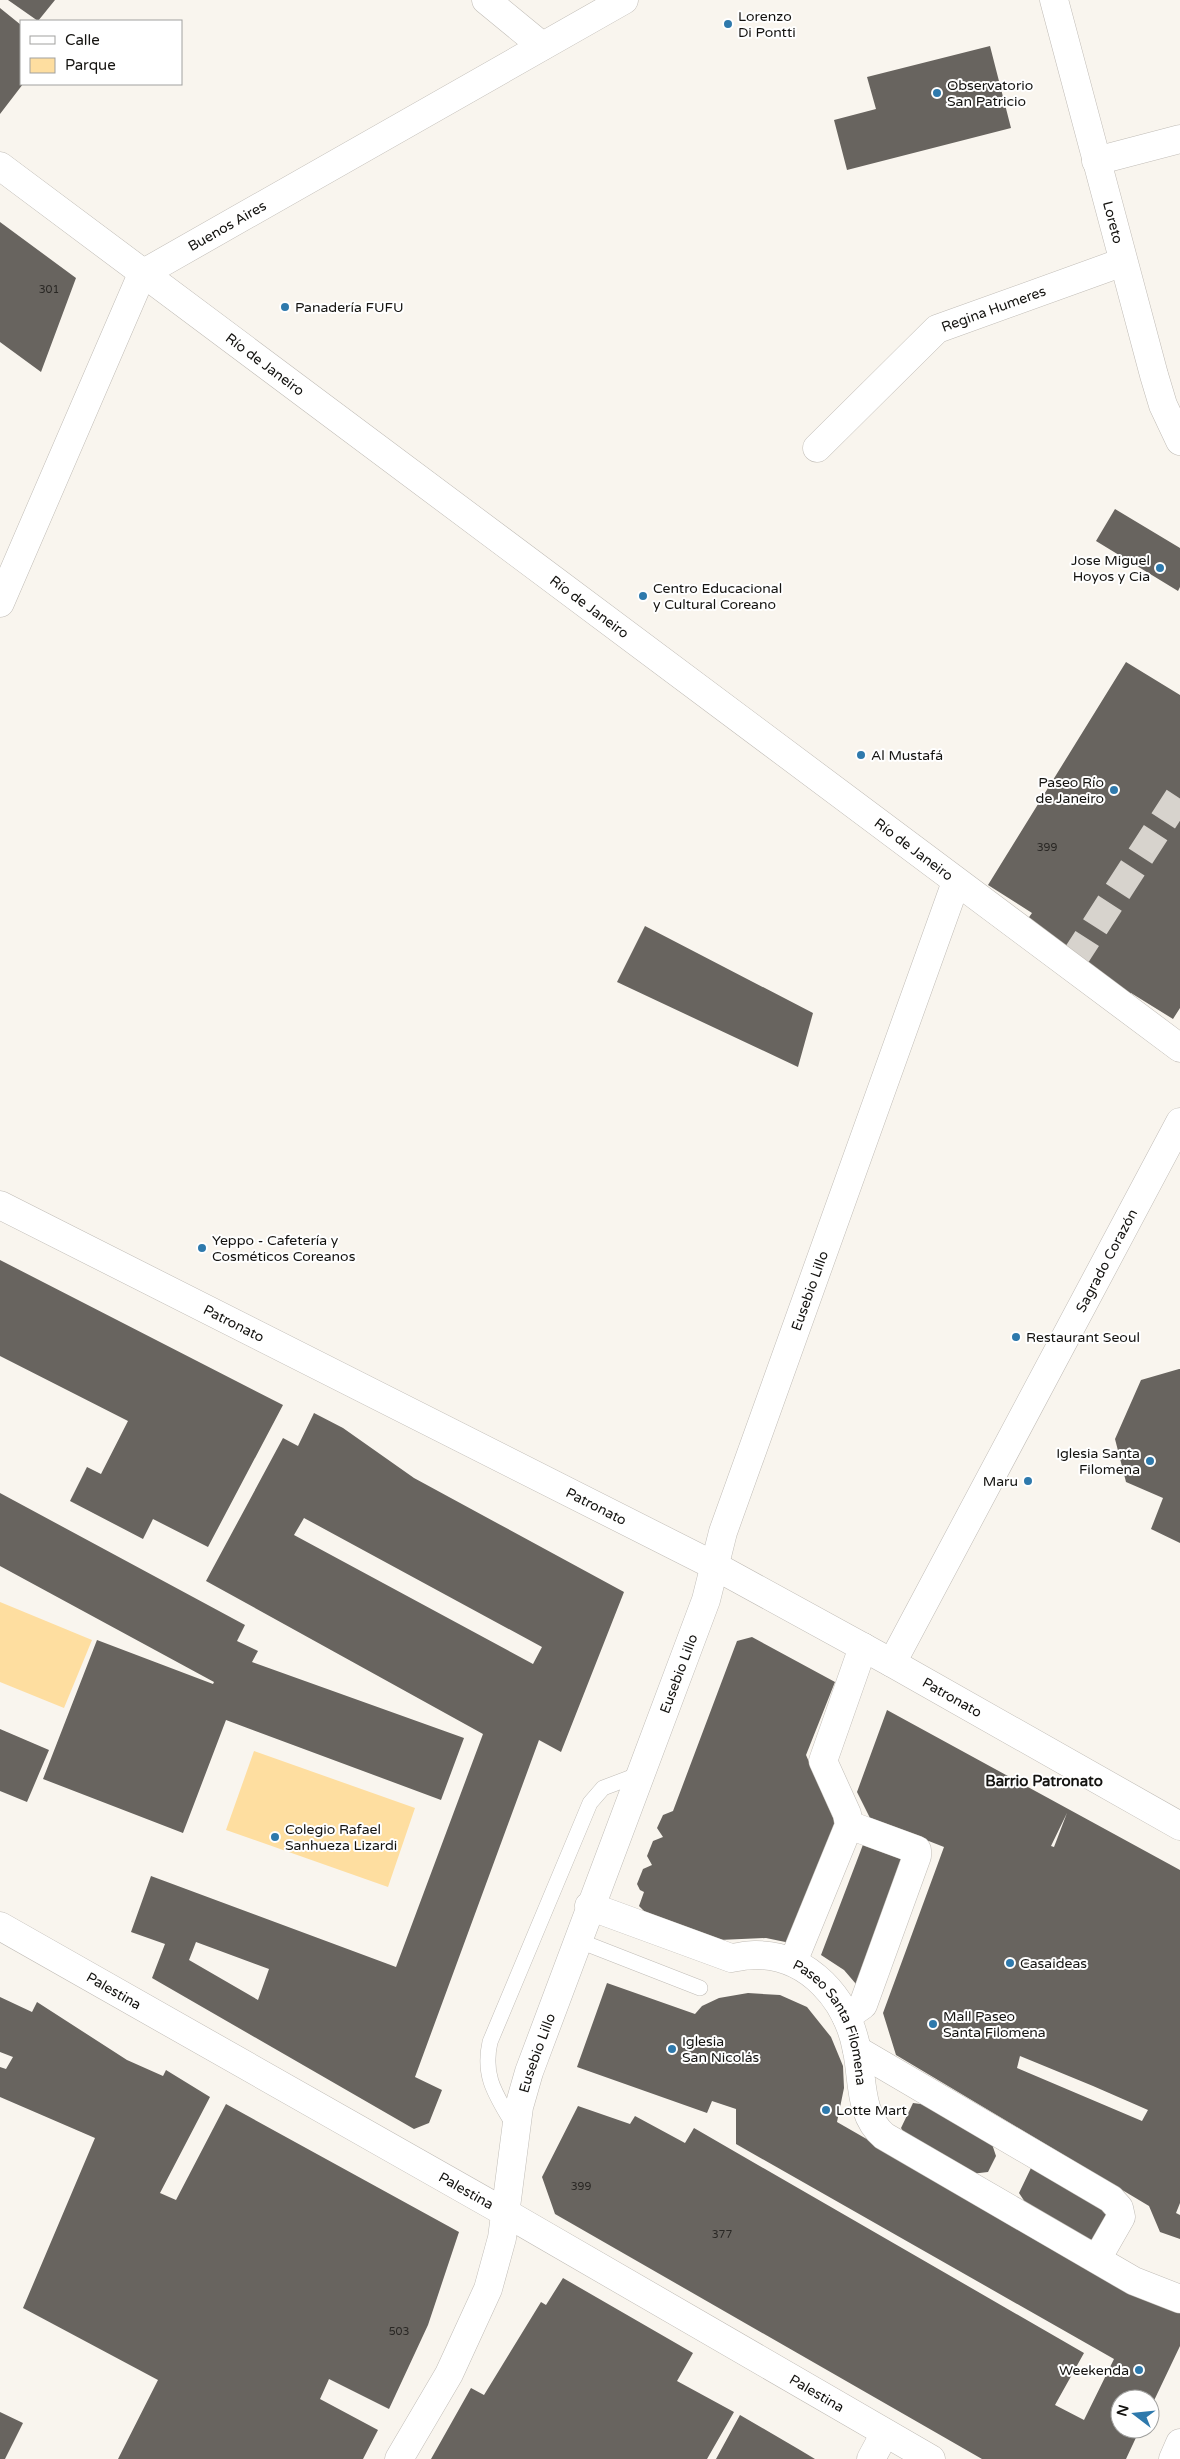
<svg xmlns="http://www.w3.org/2000/svg" width="1180" height="2459" font-family="'Varela Round',sans-serif">
<style>
.green{fill:#fedea0}
.building{fill:#68645f;fill-rule:evenodd}
.lines{fill:none;stroke-linecap:round;stroke-linejoin:round}
.street-tunnel{stroke:#d7d3cd;stroke-width:28;stroke-dasharray:28 14;stroke-linecap:butt}
.lane-casing{stroke:#c0bcb6;stroke-width:16}
.street-casing{stroke:#c0bcb6;stroke-width:29}
.secondary-casing{stroke:#c0bcb6;stroke-width:29}
.lane{stroke:#fff;stroke-width:15}
.street{stroke:#fff;stroke-width:28}
.secondary{stroke:#fff;stroke-width:28}
.poi-dot{fill:#2e79ac;stroke:#fff;stroke-width:2}
.labels{text-anchor:middle;stroke-width:4;stroke-linejoin:round;paint-order:stroke}
.number-label{font-size:11px;fill:#292724}
.poi-label{font-size:14px;fill:#141310;stroke:#fff;text-anchor:start}
.street-label{font-size:14px;fill:#141310;stroke:#fff}
.neighbourhood-label{font-size:15px;font-weight:bold;fill:#141310;stroke:#fff}
</style>
<rect width="100%" height="100%" fill="#f9f5ee"/>
<path class="green" d="M0,1602L92,1640L64,1708L0,1682Z
M254,1751L415,1808L388,1887L226,1830Z"/>
<path class="building" d="M8,0H55L38,21Z
M0,8L21,25V84H23L0,114Z
M990,46L1011,128L847,170L834,120L876,109L867,77Z
M0,222L76,278L41,372L0,342Z
M1115,509L1180,548V587L1178,591L1096,541Z
M1126,662L1180,695V1008L1173,1019L1131,993L1127,1000L1022,927L1032,913L988,885Z
M645,926L813,1013L798,1067L617,982Z
M0,1260L283,1405L208,1547L153,1519L143,1539L70,1501L87,1467L101,1474L128,1421L0,1356Z
M1179,1369H1180V1543L1151,1529L1163,1498L1126,1482L1115,1439L1141,1380Z
M314,1413L343,1428L414,1478L624,1592L561,1752L539,1740L415,2077L442,2090L429,2123L414,2129L152,1978L165,1944L131,1932L151,1876L396,1967L483,1734L206,1581L283,1438L298,1446ZM304,1518L542,1647L533,1664L294,1535ZM196,1942L269,1969L258,2000L189,1960Z
M0,1493L245,1625L237,1641L258,1651L252,1662L464,1738L441,1800L226,1720L183,1833L43,1779L97,1640L213,1684L214,1682L0,1566Z
M752,1637L835,1682L806,1755L839,1831L795,1944L766,1938L719,1940L647,1914L639,1906L644,1892L640,1890L637,1884L643,1869L652,1865L647,1856L653,1841L663,1837L657,1828L663,1815L673,1811L737,1641Z
M887,1710L1180,1870V2203L1176,2213L1180,2215V2239L1160,2232L1149,2206L896,2055L883,2013L944,1847L870,1818L857,1792ZM1067,1813L1054,1847L1051,1846ZM1020,2056L1093,2086L1148,2110L1142,2121L1017,2068Z
M0,1729L49,1750L27,1802L0,1791Z
M864,1842L910,1860L862,1991L844,1970L821,1955Z
M607,1983L695,2014L702,2006L719,1998L748,1993L780,1995L807,2007L831,2037L843,2066L844,2088L837,2122L1133,2292L1180,2309V2346L1150,2409V2399H1120V2429H1140L1126,2459H982L555,2214L542,2177L578,2106L630,2124L635,2116L685,2143L694,2128L1084,2353L1055,2405L1084,2420L1114,2359L736,2144V2109L712,2101L707,2113L577,2067Z
M0,1997L32,2012L37,2002L127,2060L163,2076L166,2070L210,2097L160,2193L176,2200L226,2104L459,2232L428,2325L389,2409L329,2379L320,2399L378,2430L363,2459H118L158,2380L23,2308L95,2138L0,2097V2067L6,2069L13,2057L0,2052Z
M913,2103L928,2105L991,2141L996,2156L988,2172L971,2174L907,2137L901,2128Z
M1031,2168L1045,2170L1109,2206L1105,2237L1089,2240L1025,2202L1019,2193Z
M563,2278L693,2353L677,2381L734,2412L707,2459H431L471,2388L484,2395L541,2302L546,2305Z
M0,2412L23,2423L5,2459H0Z
M740,2415L800,2450L815,2459H716Z"/>
<g class="lines">
<path class="street-tunnel" d="M1072,962L1180,795"/>
<defs>
<path id="lane" d="M577,1940L700,1988
M514,2126C497,2096 482,2078 490,2042L590,1803L603,1788L640,1774"/>
<g id="street">
<path d="M486,0L542,46"/>
<path d="M1096,161L1180,139"/>
<path id="s1" d="M0,166L1180,1048"/>
<path id="s2" d="M817,448L937,329L1123,262"/>
<path id="s3" d="M0,603L142,274L624,0"/>
<path id="s4" d="M0,1205L715,1566L892,1663L1180,1826"/>
<path id="s5" d="M892,1663L1180,1122"/>
<path id="s6" d="M589,1906L731,1958C739,1957 747,1955 754,1955C809,1954 848,2000 857,2051C863,2080 859,2115 884,2136L1134,2281L1180,2299"/>
<path id="s7" d="M0,1926L506,2213L931,2459"/>
<path d="M793,1962L849,1825L847,1814L823,1761L863,1647"/>
<path d="M846,2017L863,2005L917,1856V1850L849,1825"/>
<path d="M857,2050L1111,2199L1119,2208L1121,2217L1097,2259"/>
<path id="s8" d="M399,2459L449,2374L488,2289L502,2238L519,2107L529,2072L706,1600L723,1532L956,882"/>
<path d="M871,2459L885,2433"/>
<path d="M1173,2459L1180,2443"/>
</g>
<g id="secondary">
<path id="s9" d="M1054,0L1154,375L1163,405L1180,441"/>
</g>
</defs>
<use href="#lane" class="lane-casing"/>
<use href="#street" class="street-casing"/>
<use href="#secondary" class="secondary-casing"/>
<use href="#lane" class="lane"/>
<use href="#street" class="street"/>
<use href="#secondary" class="secondary"/>
</g>
<g class="poi-dot">
<circle cx="728" cy="24" r="5"/>
<circle cx="937" cy="93" r="5"/>
<circle cx="285" cy="307" r="5"/>
<circle cx="1160" cy="568" r="5"/>
<circle cx="643" cy="596" r="5"/>
<circle cx="861" cy="755" r="5"/>
<circle cx="1114" cy="790" r="5"/>
<circle cx="202" cy="1248" r="5"/>
<circle cx="1016" cy="1337" r="5"/>
<circle cx="1150" cy="1461" r="5"/>
<circle cx="1028" cy="1481" r="5"/>
<circle cx="275" cy="1837" r="5"/>
<circle cx="1010" cy="1963" r="5"/>
<circle cx="933" cy="2024" r="5"/>
<circle cx="672" cy="2049" r="5"/>
<circle cx="826" cy="2110" r="5"/>
<circle cx="1139" cy="2370" r="5"/>
</g>
<g class="labels">
<g class="number-label">
<text x="49" y="293">301</text>
<text x="1047" y="851">399</text>
<text x="581" y="2190">399</text>
<text x="722" y="2238">377</text>
<text x="399" y="2335">503</text>
</g>
<g class="poi-label">
<text x="738" y="21">Lorenzo<tspan x="738" dy="16">Di Pontti</tspan></text>
<text x="947" y="90">Observatorio<tspan x="947" dy="16">San Patricio</tspan></text>
<text x="295" y="312">Panadería FUFU</text>
<text x="1150" y="565" text-anchor="end">Jose Miguel<tspan x="1150" dy="16">Hoyos y Cia</tspan></text>
<text x="653" y="593">Centro Educacional<tspan x="653" dy="16">y Cultural Coreano</tspan></text>
<text x="871" y="760">Al Mustafá</text>
<text x="1104" y="787" text-anchor="end">Paseo Río<tspan x="1104" dy="16">de Janeiro</tspan></text>
<text x="212" y="1245">Yeppo - Cafetería y<tspan x="212" dy="16">Cosméticos Coreanos</tspan></text>
<text x="1026" y="1342">Restaurant Seoul</text>
<text x="1140" y="1458" text-anchor="end">Iglesia Santa<tspan x="1140" dy="16">Filomena</tspan></text>
<text x="1018" y="1486" text-anchor="end">Maru</text>
<text x="285" y="1834">Colegio Rafael<tspan x="285" dy="16">Sanhueza Lizardi</tspan></text>
<text x="1020" y="1968">Casaideas</text>
<text x="943" y="2021">Mall Paseo<tspan x="943" dy="16">Santa Filomena</tspan></text>
<text x="682" y="2046">Iglesia<tspan x="682" dy="16">San Nicolás</tspan></text>
<text x="836" y="2115">Lotte Mart</text>
<text x="1129" y="2375" text-anchor="end">Weekenda</text>
</g>
<g class="street-label">
<text dy="5" stroke="none"><textPath href="#s9" startOffset="230">Loreto</textPath></text>
<text dy="5" stroke="none"><textPath href="#s3" startOffset="456">Buenos Aires</textPath></text>
<text dy="5" stroke="none"><textPath href="#s2" startOffset="229">Regina Humeres</textPath></text>
<text dy="5" stroke="none"><textPath href="#s1" startOffset="331">Río de Janeiro</textPath></text>
<text dy="5" stroke="none"><textPath href="#s1" startOffset="736">Río de Janeiro</textPath></text>
<text dy="5" stroke="none"><textPath href="#s1" startOffset="1141">Río de Janeiro</textPath></text>
<text dy="5" stroke="none"><textPath href="#s5" startOffset="456">Sagrado Corazón</textPath></text>
<text dy="5" stroke="none"><textPath href="#s8" startOffset="1244">Eusebio Lillo</textPath></text>
<text dy="5" stroke="none"><textPath href="#s4" startOffset="262">Patronato</textPath></text>
<text dy="5" stroke="none"><textPath href="#s4" startOffset="668">Patronato</textPath></text>
<text dy="5" stroke="none"><textPath href="#s8" startOffset="839">Eusebio Lillo</textPath></text>
<text dy="5" stroke="none"><textPath href="#s4" startOffset="1072">Patronato</textPath></text>
<text dy="5" stroke="none"><textPath href="#s7" startOffset="131">Palestina</textPath></text>
<text dy="5" stroke="none"><textPath href="#s6" startOffset="289">Paseo Santa Filomena</textPath></text>
<text dy="5" stroke="none"><textPath href="#s8" startOffset="434">Eusebio Lillo</textPath></text>
<text dy="5" stroke="none"><textPath href="#s7" startOffset="536">Palestina</textPath></text>
<text dy="5" stroke="none"><textPath href="#s7" startOffset="941">Palestina</textPath></text>
</g>
<g class="neighbourhood-label">
<text x="1044" y="1786">Barrio Patronato</text>
</g>
</g>
<rect x="20" y="20" width="162" height="65" fill="#ffffff" stroke="#a1a19f"/>
<rect x="30" y="36" width="25" height="8" fill="#ffffff" stroke="#a1a19f"/>
<text x="65" y="45" font-size="15" fill="#141310">Calle</text>
<rect x="30" y="58" width="25" height="15" fill="#fedea0" stroke="#a1a19f"/>
<text x="65" y="70" font-size="15" fill="#141310">Parque</text>
<g transform="translate(1135 2414) rotate(286)"><circle r="24" fill="#ffffff" stroke="#a1a19f"/>
<path d="M0-4L9 19L0 12L-9 19Z" fill="#2e79ac"/>
<text y="-8" font-size="14" font-weight="bold" text-anchor="middle" fill="#141310">N</text>
</g>
</svg>
